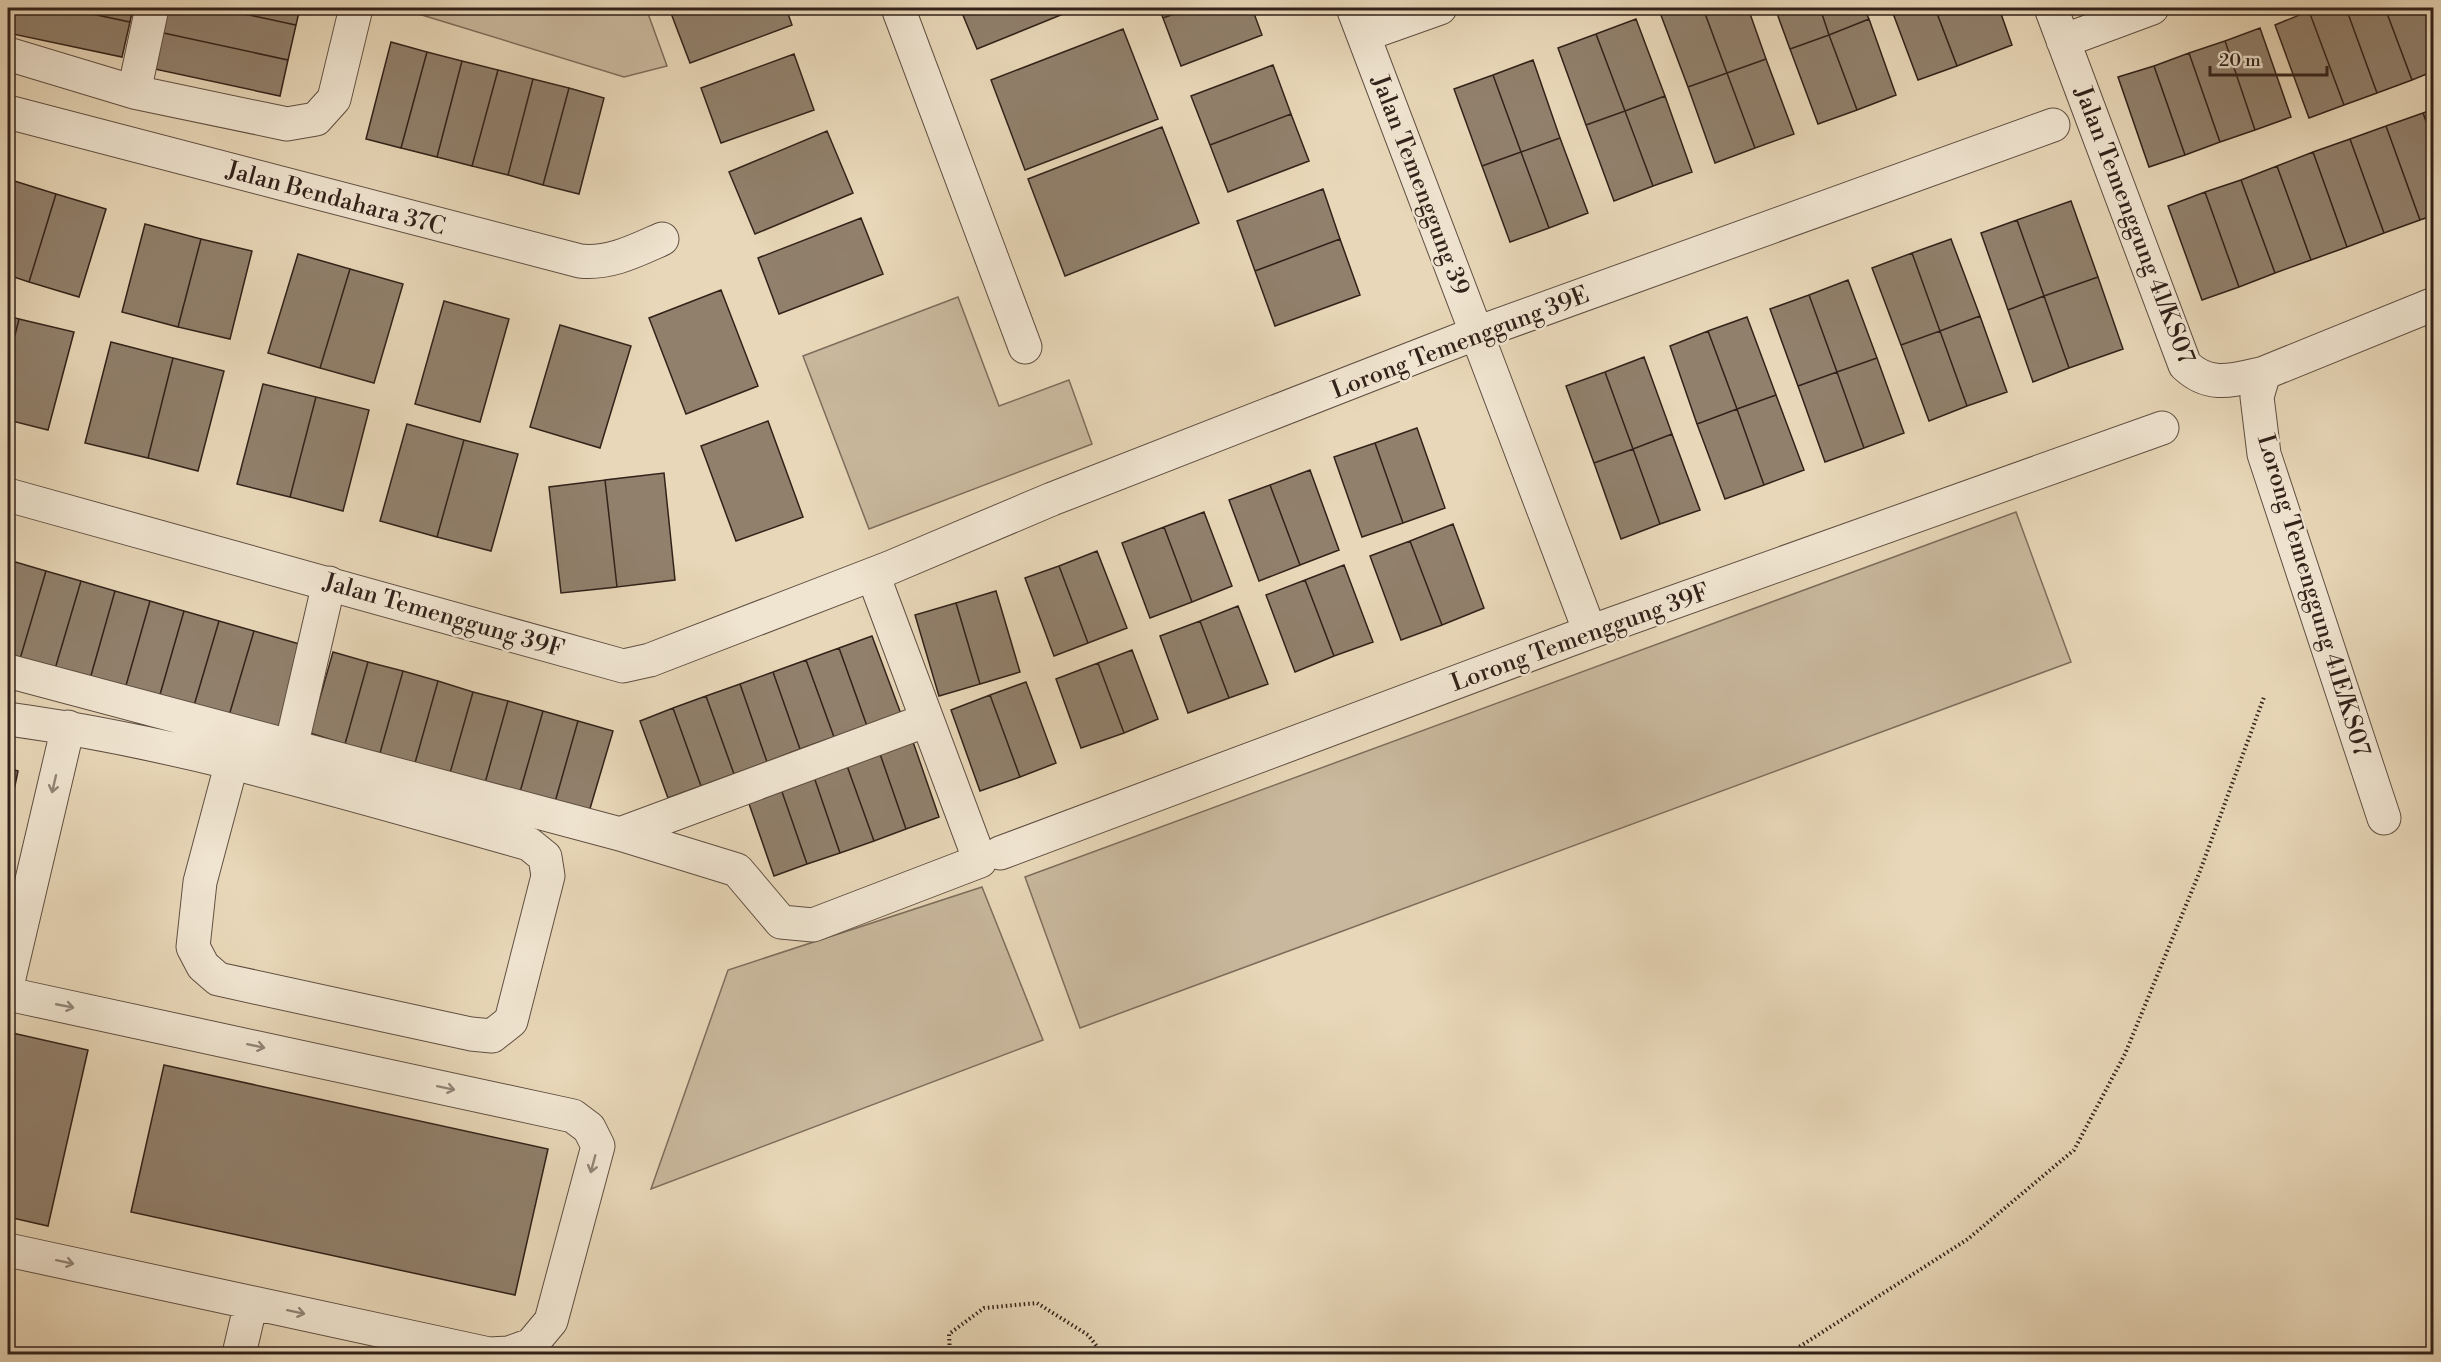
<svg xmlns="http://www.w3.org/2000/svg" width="2441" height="1362" font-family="'Libre Bodoni',serif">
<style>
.green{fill:#c9b89d;stroke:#7e6d5c;stroke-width:1.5}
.building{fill:#91806c;stroke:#32221a;stroke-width:1.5}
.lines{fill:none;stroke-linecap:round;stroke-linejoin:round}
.minor-casing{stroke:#604f42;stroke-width:35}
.path{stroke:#32221a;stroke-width:4;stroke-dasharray:1.5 3;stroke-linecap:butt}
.minor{stroke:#f0e5d1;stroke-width:33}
.oneway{stroke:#918476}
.labels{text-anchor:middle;stroke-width:5;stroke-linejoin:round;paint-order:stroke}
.street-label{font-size:24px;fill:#32221a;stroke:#f0e5d1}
</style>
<rect width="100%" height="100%" fill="#e8d7b8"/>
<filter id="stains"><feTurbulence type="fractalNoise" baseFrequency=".00333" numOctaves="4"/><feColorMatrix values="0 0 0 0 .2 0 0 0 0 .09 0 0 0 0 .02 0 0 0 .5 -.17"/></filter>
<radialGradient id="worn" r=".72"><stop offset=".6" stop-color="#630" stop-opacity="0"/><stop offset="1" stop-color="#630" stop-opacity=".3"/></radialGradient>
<path class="green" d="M399,8H646L667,66L624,77Z
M958,297L999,406L1069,380L1092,444L869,529L803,356Z
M2016,512L2071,662L1080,1028L1025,877Z
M982,887L1043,1040L651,1189L728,970Z"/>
<path class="building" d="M8,8H64L130,22L122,57L8,33Z
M64,8H133L130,22Z
M164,8H216L296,25L288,60L159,32Z
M216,8H300L296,25Z
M669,8H786L792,25L690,63Z
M960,8H1078L977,49Z
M1159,8H1190L1163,18Z
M1190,8H1252L1262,35L1181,66L1163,18Z
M1665,8H1703L1727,73L1688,87L1659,10Z
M1703,8H1748L1766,59L1727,73Z
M1775,8H1820L1829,35L1790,49Z
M1820,8H1864L1869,19L1829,35Z
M1891,8H1935L1957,66L1918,80Z
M1935,8H1999L2012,45L1957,66Z
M2319,8H2346L2377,93L2344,105L2309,11Z
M2346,8H2385L2412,80L2377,93Z
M2385,8H2423L2434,35V71L2412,80Z
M2423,8H2434V35Z
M2309,11L2344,105L2309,118L2275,25Z
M1636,19L1665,96L1625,111L1596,34Z
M1869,19L1896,95L1857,110L1829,35Z
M2260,28L2291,117L2255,130L2225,41Z
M1123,29L1158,119L1025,170L991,80Z
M159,32L288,60L280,96L150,68Z
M1596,34L1625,111L1586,125L1558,48Z
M1829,35L1857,110L1818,124L1790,49Z
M2225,41L2255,130L2220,142L2189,53Z
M391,42L427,52L401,148L366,139Z
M427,52L462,61L437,157L401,148Z
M2189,53L2220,142L2185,155L2154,66Z
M794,54L814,110L721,143L701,88Z
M1766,59L1794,134L1755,148L1727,73Z
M1533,60L1560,138L1521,152L1493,75Z
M462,61L498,70L472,166L437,157Z
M1273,65L1291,114L1210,145L1191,96Z
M2154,66L2185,155L2149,167L2118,77Z
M498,70L533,79L508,175L472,166Z
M1727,73L1755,148L1715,163L1688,87Z
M1493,75L1521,152L1482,166L1454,89Z
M533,79L569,88L543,185L508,175Z
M569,88L604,98L579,194L543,185Z
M1665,96L1692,172L1653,186L1625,111Z
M2434,109V143L2423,113Z
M1625,111L1653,186L1614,201L1586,125Z
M2423,113L2434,143V215L2420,220L2386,126Z
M1291,114L1309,161L1228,192L1210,145Z
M2386,126L2420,220L2384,233L2350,139Z
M1162,127L1199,223L1065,276L1028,179Z
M827,131L853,193L755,234L729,172Z
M1560,138L1588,213L1549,228L1521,152Z
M2350,139L2384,233L2347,247L2313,152Z
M1521,152L1549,228L1510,242L1482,166Z
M2313,152L2347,247L2311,260L2277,166Z
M2277,166L2311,260L2275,273L2241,180Z
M8,179L56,194L29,282L8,275Z
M2241,180L2275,273L2239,287L2205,192Z
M1323,189L1340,239L1255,271L1237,221Z
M2205,192L2239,287L2202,300L2168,206Z
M56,194L106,209L79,297L29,282Z
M2071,201L2098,277L2044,296L2017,220Z
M861,218L883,274L779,314L758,258Z
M2017,220L2044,296L2008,310L1981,233Z
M145,224L201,239L178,327L122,312Z
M201,239L252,251L230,339L178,327Z
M1340,239L1360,295L1275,326L1255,271Z
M1951,239L1980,316L1940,331L1912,253Z
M1912,253L1940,331L1901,345L1872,268Z
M298,254L350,269L320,368L268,353Z
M350,269L403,284L374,383L320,368Z
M2098,277L2123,349L2069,368L2044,296Z
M1848,280L1877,358L1837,372L1809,295Z
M721,290L758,386L686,414L649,318Z
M1809,295L1837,372L1798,386L1770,309Z
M2044,296L2069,368L2033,382L2008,310Z
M444,301L509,319L480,422L415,404Z
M8,316L19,319L8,363Z
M1980,316L2007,392L1967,406L1940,331Z
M1747,317L1776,395L1737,409L1708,331Z
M19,319L74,332L48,430L8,420V363Z
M560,325L631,346L600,448L530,427Z
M1708,331L1737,409L1697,424L1670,346Z
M1940,331L1967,406L1929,421L1901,345Z
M111,342L173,358L148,458L85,443Z
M1644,357L1672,434L1633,449L1605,372Z
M173,358L224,371L198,471L148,458Z
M1877,358L1904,433L1864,448L1837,372Z
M1605,372L1633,449L1594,463L1566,386Z
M1837,372L1864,448L1825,462L1798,386Z
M263,384L316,397L290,497L237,484Z
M1776,395L1804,470L1764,485L1737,409Z
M316,397L369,410L343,511L290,497Z
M1737,409L1764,485L1725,499L1697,424Z
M768,421L803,517L736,541L701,446Z
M407,424L464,440L437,537L380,521Z
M1417,428L1445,508L1403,523L1375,443Z
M1672,434L1700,510L1660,524L1633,449Z
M464,440L518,454L491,551L437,537Z
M1375,443L1403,523L1362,537L1334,457Z
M1633,449L1660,524L1621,539L1594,463Z
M1310,470L1339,550L1300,565L1270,485Z
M664,473L675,580L617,587L605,480Z
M605,480L617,587L561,593L549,487Z
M1270,485L1300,565L1259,581L1229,500Z
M1204,512L1232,586L1192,602L1164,527Z
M1453,524L1484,608L1442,625L1410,541Z
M1164,527L1192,602L1150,618L1122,543Z
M1410,541L1442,625L1401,640L1370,556Z
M1097,551L1127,628L1088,643L1059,566Z
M12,561L46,571L20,659L8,655V576Z
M1344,565L1373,642L1334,656L1305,580Z
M1059,566L1088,643L1054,656L1025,578Z
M46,571L81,581L55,669L20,659Z
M1305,580L1334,656L1295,672L1266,595Z
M81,581L115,591L90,679L55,669Z
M115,591L150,601L125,689L90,679Z
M996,591L1020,672L980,684L956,603Z
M150,601L184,611L159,698L125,689Z
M956,603L980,684L939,696L915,615Z
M1238,606L1268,684L1229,698L1200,621Z
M184,611L219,621L193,709L159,698Z
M219,621L254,631L228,719L193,709Z
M1200,621L1229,698L1188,713L1160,636Z
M254,631L303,645L277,733L228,719Z
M872,636L901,714L867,726L839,648Z
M839,648L867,726L834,737L806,660Z
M1132,650L1158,719L1124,733L1098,663Z
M333,652L368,662L345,744L310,733Z
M806,660L834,737L800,749L773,672Z
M368,662L403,671L380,753L345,744Z
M1098,663L1124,733L1081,748L1056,679Z
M403,671L438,681L415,763L380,753Z
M773,672L800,749L767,762L740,684Z
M438,681L473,692L450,773L415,763Z
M1026,682L1056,763L1020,777L990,695Z
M740,684L767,762L734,774L706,696Z
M473,692L508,701L485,783L450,773Z
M990,695L1020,777L980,791L951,710Z
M706,696L734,774L701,786L673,708Z
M508,701L543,711L520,792L485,783Z
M673,708L701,786L668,798L640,721Z
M543,711L578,721L555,802L520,792Z
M578,721L613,731L589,812L555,802Z
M912,739L939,817L906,829L879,751Z
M879,751L906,829L874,841L846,763Z
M846,763L874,841L840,853L813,774Z
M8,768L18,771L8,819Z
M813,774L840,853L807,864L780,786Z
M780,786L807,864L774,876L747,798Z
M8,1032L88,1050L48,1226L8,1217Z
M164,1065L548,1149L515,1295L131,1212Z
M296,1348L326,1354H294Z"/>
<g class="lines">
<defs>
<path id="minor" d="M898,8L1025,347
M1353,8L1590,632
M2051,8L2185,365C2210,389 2233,380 2264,373
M1364,35L1440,8
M2063,41L2152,8
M8,54L134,92L287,124L316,119L334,99L356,8
M134,92L152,8
M8,112L580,261C610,264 635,251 662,239
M8,495L623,666L650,660L889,568L1052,499L1477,333L2053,125
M8,671L620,834L737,870L781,922L813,925L980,861L873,575
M8,719C185,743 357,796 529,844L545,857L548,876L511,1021L492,1036L471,1034L218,979L203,966L193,947L200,882L232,762
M291,747L329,583
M2384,818L2264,454L2257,397L2264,373L2434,304
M620,834L927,720
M1000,853L1590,632L2162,428
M8,982L68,727
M8,994L573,1116L589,1128L598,1146L551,1321L531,1345L509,1353L489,1354L8,1250
M239,1354L251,1303"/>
</defs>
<use href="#minor" class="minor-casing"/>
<path class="path" d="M950,1354L949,1334L984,1308L1037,1303L1088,1335L1103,1354
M1788,1354L1968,1239L2074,1150L2125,1054L2200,871L2264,697"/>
<use href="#minor" class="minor"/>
</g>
<defs><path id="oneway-shaft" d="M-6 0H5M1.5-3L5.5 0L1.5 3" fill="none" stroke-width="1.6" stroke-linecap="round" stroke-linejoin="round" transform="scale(1.5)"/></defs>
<g class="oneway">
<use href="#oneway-shaft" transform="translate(54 784) rotate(103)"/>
<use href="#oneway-shaft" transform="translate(65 1006) rotate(11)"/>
<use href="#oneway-shaft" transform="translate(256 1046) rotate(12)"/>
<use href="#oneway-shaft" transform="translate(446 1088) rotate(12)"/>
<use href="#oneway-shaft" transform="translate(593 1164) rotate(105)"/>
<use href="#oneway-shaft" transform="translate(65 1262) rotate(12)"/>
<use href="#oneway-shaft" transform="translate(296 1312) rotate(12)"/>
</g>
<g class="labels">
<g class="street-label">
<text transform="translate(1421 185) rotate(69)" y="8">Jalan Temenggung 39</text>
<text transform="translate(336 198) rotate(15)" y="8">Jalan Bendahara 37C</text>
<text transform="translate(2135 225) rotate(69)" y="8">Jalan Temenggung 41/KS07</text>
<text transform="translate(1460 342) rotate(-21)" y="8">Lorong Temenggung 39E</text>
<text transform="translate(2314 595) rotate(73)" y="8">Lorong Temenggung 41E/KS07</text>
<text transform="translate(444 615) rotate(16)" y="8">Jalan Temenggung 39F</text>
<text transform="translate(1580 637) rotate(-20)" y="8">Lorong Temenggung 39F</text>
</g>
</g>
<rect width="2441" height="1362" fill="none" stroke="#e8d7b8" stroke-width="30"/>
<rect x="9" y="9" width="2423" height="1344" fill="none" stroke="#32221a" stroke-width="3"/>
<rect x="15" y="15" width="2411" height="1332" fill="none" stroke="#32221a" stroke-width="1.5"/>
<path d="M2210 66v9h117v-9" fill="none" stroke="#32221a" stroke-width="3"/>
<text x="2219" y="66" font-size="18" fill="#32221a" stroke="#f0e5d1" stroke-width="4.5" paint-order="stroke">20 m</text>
<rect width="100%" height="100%" filter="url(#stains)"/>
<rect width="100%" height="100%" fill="url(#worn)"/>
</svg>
